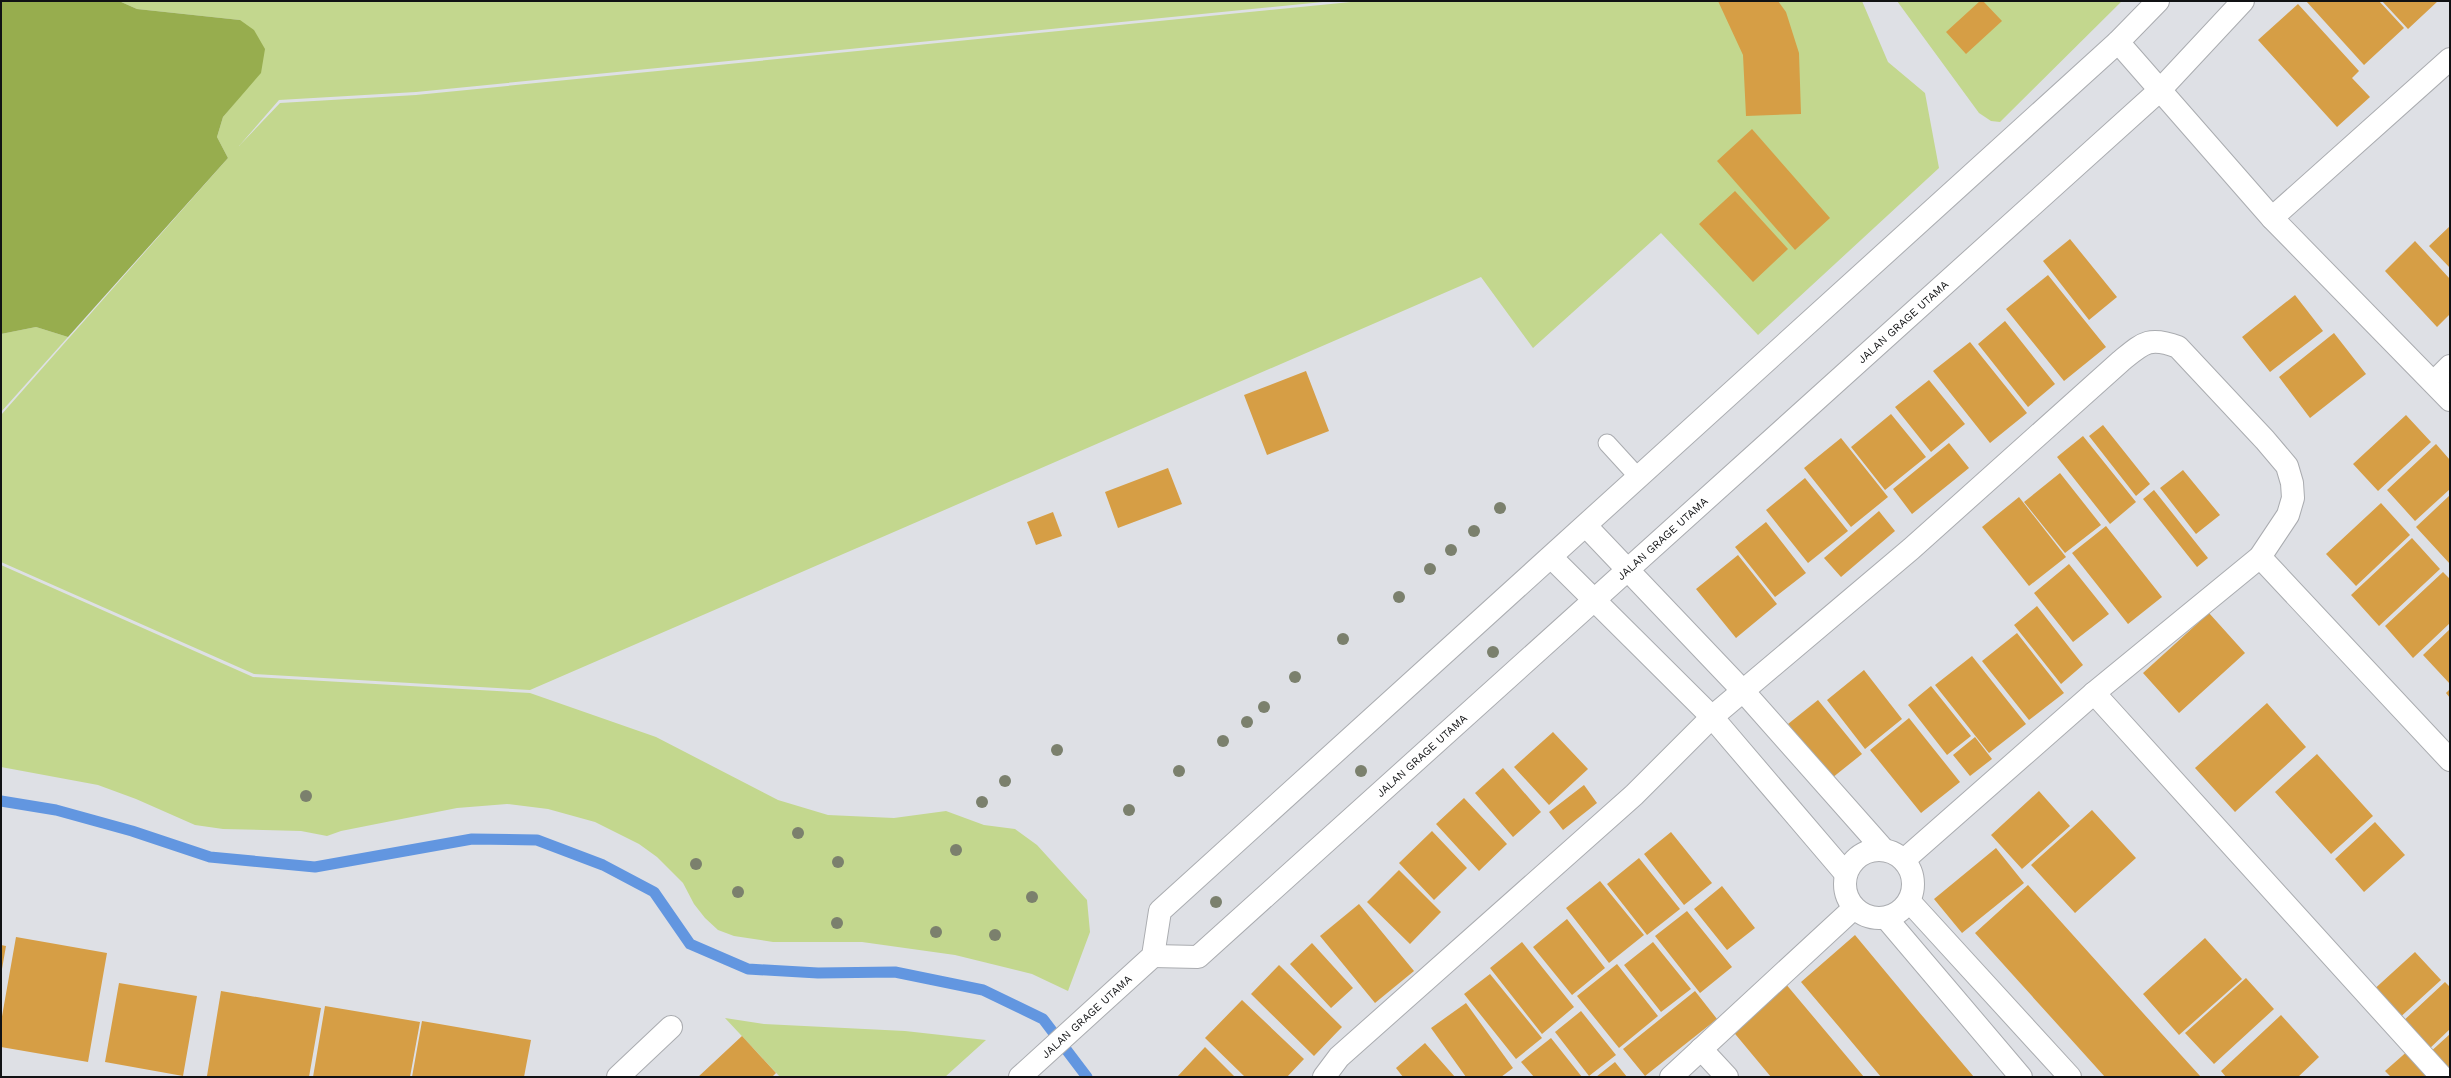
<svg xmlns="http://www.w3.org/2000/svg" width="2451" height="1078" font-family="'Work Sans',sans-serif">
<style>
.green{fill:#c3d78e}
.forest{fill:#97ad4e}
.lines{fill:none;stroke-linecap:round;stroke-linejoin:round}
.stream{stroke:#6296e0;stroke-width:11}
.building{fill:#d69e45}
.lane-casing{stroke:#aaacb0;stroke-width:19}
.street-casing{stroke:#aaacb0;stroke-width:24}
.lane{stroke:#fff;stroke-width:17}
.street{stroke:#fff;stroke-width:22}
.tree{fill:#7b806d}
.labels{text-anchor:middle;stroke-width:3;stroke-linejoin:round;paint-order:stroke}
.street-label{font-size:11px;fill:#111214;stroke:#fff}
</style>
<rect width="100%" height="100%" fill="#dee0e5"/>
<path class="green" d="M119,1H1333L416,92L279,100L239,146L280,103L416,95L1361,1H1862L1888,62L1925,93L1939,168L1758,335L1661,233L1533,348L1481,277L530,690L254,674L1,562V415L228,158L217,137L223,117L238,99L240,20L137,9Z
M1897,1H2122L2000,122L1991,121L1979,113Z
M36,327L68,337L1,412V334Z
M1,565L253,677L530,693L656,737L778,800L828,815L894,818L946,811L984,825L1015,829L1037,845L1087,900L1090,932L1068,991L1032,974L955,955L862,942H773L734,936L718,930L705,918L694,904L683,883L657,857L639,844L595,822L548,809L507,804L457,808L341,831L327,836L301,831L223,829L195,825L136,799L98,785L1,767Z
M725,1018L764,1024L905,1031L986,1040L945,1077H780Z"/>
<path class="forest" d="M1,1H119L137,9L240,20L254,30L265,49L261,73L223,117L217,137L228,158L68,337L36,327L1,334Z"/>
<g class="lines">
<path class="stream" d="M1,801L56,810L132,831L210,857L315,867L472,839L537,840L603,865L654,892L690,944L748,969L818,973L895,972L983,990L1043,1019L1087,1077"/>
</g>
<path class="building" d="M1718,1H1778L1786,12L1799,53L1801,114L1746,116L1743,55Z
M1980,1H1983L2002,21L1966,54L1946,32Z
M2306,1H2379L2404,28L2364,65Z
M2382,1H2438L2408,29Z
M2298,4L2359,71L2352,78L2370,97L2337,127L2258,40Z
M1752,129L1830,218L1795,250L1717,161Z
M1735,191L1788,249L1753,282L1699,224Z
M2450,226V268L2429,246Z
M2070,239L2117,297L2089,320L2043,261Z
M2415,241L2450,279V314L2437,327L2385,271Z
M2048,275L2106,347L2064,381L2006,309Z
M2295,295L2323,331L2270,372L2242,337Z
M2005,321L2055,384L2028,407L1978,344Z
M2334,333L2366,374L2310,418L2279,377Z
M1970,342L2027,413L1990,443L1933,371Z
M1306,371L1329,431L1267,455L1244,395Z
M1929,380L1965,424L1931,452L1895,407Z
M1891,414L1926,457L1885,490L1851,447Z
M2406,415L2431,442L2378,491L2353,464Z
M2103,425L2150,484L2136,496L2089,436Z
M2083,436L2136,502L2110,524L2057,457Z
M1841,438L1888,497L1851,527L1804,468Z
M1949,443L1969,468L1912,514L1893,489Z
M2436,444L2450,460V489L2415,521L2387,490Z
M1168,468L1182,504L1118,528L1105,492Z
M2183,470L2220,515L2196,534L2160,488Z
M2060,473L2101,525L2065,553L2024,502Z
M1805,478L1848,531L1808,563L1766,510Z
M2154,490L2208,558L2197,567L2143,499Z
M2450,495V564L2416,527Z
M2019,497L2066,557L2029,586L1982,527Z
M2381,503L2410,535L2356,586L2326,554Z
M1879,511L1895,531L1841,577L1824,558Z
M1053,512L1062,536L1036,545L1027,522Z
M1766,522L1806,573L1775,597L1735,547Z
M2106,526L2162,597L2128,624L2072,553Z
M2412,538L2440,569L2379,626L2351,595Z
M1738,555L1777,604L1736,638L1696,589Z
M2069,564L2109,614L2073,642L2034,593Z
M2443,572L2450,579V623L2413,658L2385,626Z
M2037,606L2083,665L2061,684L2014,625Z
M2209,613L2245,653L2179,713L2143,673Z
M2450,629V684L2423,655Z
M2017,633L2064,693L2029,720L1982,661Z
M1972,656L2026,724L1989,753L1935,685Z
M1864,670L1902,719L1865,749L1827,700Z
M1931,686L1971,736L1947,755L1908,705Z
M2450,689V698L2446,693Z
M1818,700L1862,754L1832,778L1788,724Z
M2267,703L2306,747L2235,812L2195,768Z
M1909,718L1960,782L1921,813L1870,750Z
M1553,732L1588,769L1549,805L1514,767Z
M1975,737L1992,759L1970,776L1953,755Z
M2317,754L2373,816L2331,854L2275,792Z
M1503,768L1541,812L1513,837L1475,793Z
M1584,785L1597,803L1563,830L1549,812Z
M2039,791L2070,826L2022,869L1991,835Z
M1464,798L1507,844L1479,871L1436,824Z
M2092,810L2136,858L2075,913L2031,865Z
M2375,822L2405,855L2364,892L2335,859Z
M1432,831L1467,868L1434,900L1399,863Z
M1671,832L1712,883L1684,905L1644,854Z
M1996,848L2024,883L1962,933L1934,899Z
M1639,858L1680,909L1647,935L1607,884Z
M1399,870L1441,912L1410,944L1367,902Z
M1600,881L1644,935L1609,963L1566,908Z
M2028,885L2161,1033L2201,1077H2105L1975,933Z
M1722,886L1755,928L1727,950L1694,909Z
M1359,904L1414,971L1375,1003L1320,936Z
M1687,911L1732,967L1700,993L1655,936Z
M1567,919L1605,968L1572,995L1533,947Z
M1855,935L1919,1012L1974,1077H1881L1840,1028L1801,982Z
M16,937L107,953L88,1062L1,1047V1022Z
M2205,938L2242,979L2179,1035L2143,994Z
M1522,942L1574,1007L1542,1034L1490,968Z
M1653,942L1691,989L1661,1012L1624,965Z
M1312,943L1353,988L1331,1008L1290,964Z
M1,945L6,946L2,969H1Z
M2415,952L2441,980L2396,1021L2370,993Z
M1617,964L1658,1016L1619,1048L1577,996Z
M1279,965L1342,1027L1314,1056L1251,994Z
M1490,974L1542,1038L1516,1059L1464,994Z
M2246,978L2274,1009L2214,1064L2185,1033Z
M2445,982L2450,987V1029L2426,1052L2400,1024Z
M119,983L197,996L183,1076L105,1062Z
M1785,983L1864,1077H1771L1731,1029Z
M221,991L321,1008L309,1077L207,1076Z
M1695,991L1717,1019L1645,1076L1623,1049Z
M1242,1000L1304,1059L1287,1077H1245L1205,1038Z
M1466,1003L1513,1068L1501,1077H1466L1431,1028Z
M325,1006L420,1022L410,1077H313Z
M1581,1011L1616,1055L1589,1076L1555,1032Z
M2281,1015L2319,1057L2298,1077H2226L2221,1071Z
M422,1021L531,1040L524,1077H412Z
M2450,1034V1077L2428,1054Z
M742,1036L776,1073L772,1077H698Z
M1551,1038L1582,1077H1534L1521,1062Z
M1425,1043L1455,1077H1403L1396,1068Z
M1205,1047L1235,1077H1177Z
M2410,1049L2435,1077H2391L2385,1071Z
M1615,1062L1627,1077H1596Z"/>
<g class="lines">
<defs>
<path id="lane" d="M1607,443L1639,478"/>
<g id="street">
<path d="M2118,42L2272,218L2450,400"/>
<path d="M2272,218L2450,59"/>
<path d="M2434,382L2450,366"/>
<path d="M1586,526L1744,692L1884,850"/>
<path d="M2260,557L2450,760"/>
<path d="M1552,558L1712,717L1846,874"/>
<path d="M2094,693L2442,1077"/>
<circle cx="1879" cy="884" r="34"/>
<path d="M1909,901L2070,1077"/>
<path d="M1886,918L2021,1077"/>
<path id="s1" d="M1153,956L1198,957L2160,90L2243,1"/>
<path d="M1701,1049L1727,1077"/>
<path d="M618,1077L671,1027"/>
<path id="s2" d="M1020,1077L1153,956L1160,911L2118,42L2158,1"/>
<path d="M1324,1077L1339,1057L1634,795L1712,717L1911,549L2121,361C2143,343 2149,336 2178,347L2265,440L2287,466L2292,483L2293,498L2288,515L2260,557L2094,693L1904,860"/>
<path d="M1671,1077L1854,908"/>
</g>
</defs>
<use href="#lane" class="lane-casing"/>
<use href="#street" class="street-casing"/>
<use href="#lane" class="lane"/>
<use href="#street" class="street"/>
</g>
<g class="tree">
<circle cx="1500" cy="508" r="6"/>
<circle cx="1474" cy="531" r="6"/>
<circle cx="1451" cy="550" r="6"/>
<circle cx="1430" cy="569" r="6"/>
<circle cx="1399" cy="597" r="6"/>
<circle cx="1343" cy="639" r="6"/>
<circle cx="1493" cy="652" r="6"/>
<circle cx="1295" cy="677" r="6"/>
<circle cx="1264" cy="707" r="6"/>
<circle cx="1247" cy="722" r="6"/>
<circle cx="1223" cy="741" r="6"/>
<circle cx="1057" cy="750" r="6"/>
<circle cx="1179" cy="771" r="6"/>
<circle cx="1361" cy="771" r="6"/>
<circle cx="1005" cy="781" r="6"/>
<circle cx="306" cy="796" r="6"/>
<circle cx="982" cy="802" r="6"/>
<circle cx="1129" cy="810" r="6"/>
<circle cx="798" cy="833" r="6"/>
<circle cx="956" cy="850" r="6"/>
<circle cx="838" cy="862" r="6"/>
<circle cx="696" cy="864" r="6"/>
<circle cx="738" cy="892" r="6"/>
<circle cx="1032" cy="897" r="6"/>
<circle cx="1216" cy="902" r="6"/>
<circle cx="837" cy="923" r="6"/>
<circle cx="936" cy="932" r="6"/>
<circle cx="995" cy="935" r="6"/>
</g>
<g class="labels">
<g class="street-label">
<text dy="4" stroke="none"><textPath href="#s1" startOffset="994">JALAN GRAGE UTAMA</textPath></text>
<text dy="4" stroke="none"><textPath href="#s1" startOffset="670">JALAN GRAGE UTAMA</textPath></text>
<text dy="4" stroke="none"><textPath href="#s1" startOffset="346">JALAN GRAGE UTAMA</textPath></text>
<text dy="4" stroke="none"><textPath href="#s2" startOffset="90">JALAN GRAGE UTAMA</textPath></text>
</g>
</g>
<rect width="2451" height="1078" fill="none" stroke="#111214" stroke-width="4"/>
</svg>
